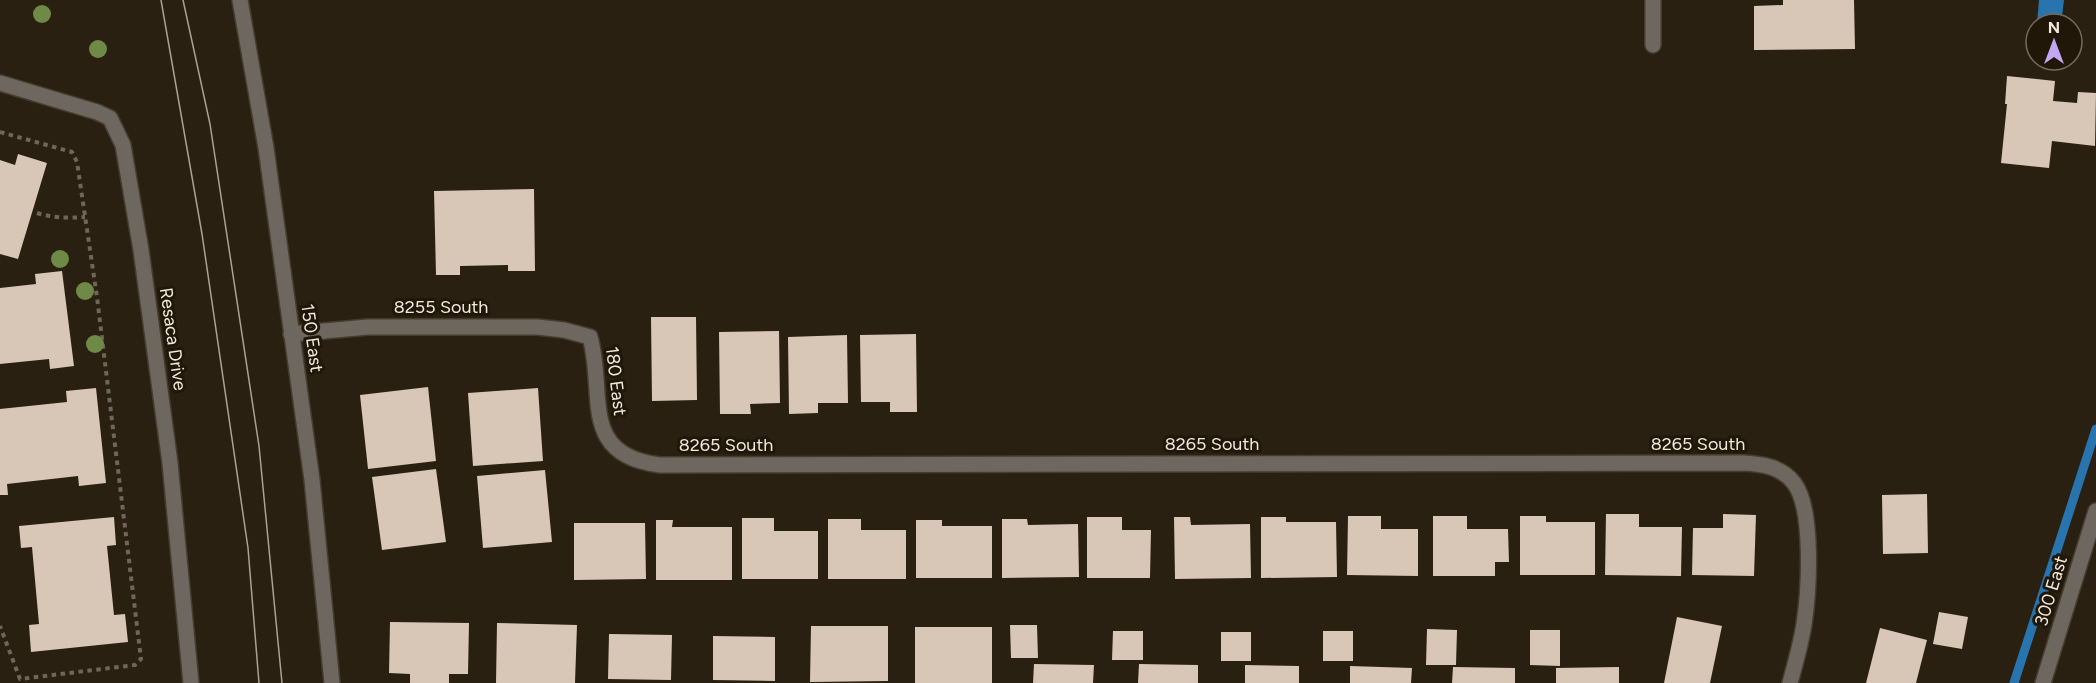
<svg xmlns="http://www.w3.org/2000/svg" width="2096" height="683" font-family="Figtree,sans-serif">
<style>
.water{fill:#2774af}
.lines{fill:none;stroke-linecap:round;stroke-linejoin:round}
.stream{stroke:#2774af;stroke-width:9}
.building{fill:#d8c7b6}
.street-casing{stroke:#463c2e;stroke-width:18}
.path{stroke:#6f6659;stroke-width:4;stroke-dasharray:4.5 4.5;stroke-linecap:butt}
.street{stroke:#6e6760;stroke-width:15}
.tram{stroke:#aaa296;stroke-width:1.5}
.tree{fill:#6f8947}
.labels{text-anchor:middle;stroke-width:6;stroke-linejoin:round;paint-order:stroke}
.street-label{font-size:18px;fill:#f0e9df;stroke:#201708}
</style>
<rect width="100%" height="100%" fill="#2a2011"/>
<path class="water" d="M2039,0H2064L2061,24H2037Z"/>
<g class="lines">
<path class="stream" d="M2014,683L2096,429"/>
</g>
<path class="building" d="M1783,0H1854L1855,49L1754,50V6L1783,5Z
M2007,76L2055,81L2053,101L2077,103L2078,92L2096,93L2095,146L2052,141L2049,168L2001,163L2007,104H2005Z
M18,154L47,163L18,259L0,254V160L15,165Z
M534,189L535,271H508V265L460,266V275H436L434,191Z
M62,271L74,366L50,369L49,359L0,364V288L36,284L35,274Z
M651,317H696L697,400L652,401Z
M779,331L780,403L750,404L751,414H720L719,332Z
M916,334L917,412H890V402H861L860,335Z
M847,335L848,403H818V413L789,414L788,337Z
M428,387L436,461L368,469L360,395Z
M96,388L106,483L79,486L78,476L7,484L8,495H0V409L67,402L66,391Z
M538,388L543,461L473,466L468,393Z
M436,469L446,542L382,550L372,477Z
M545,470L552,542L483,548L477,476Z
M1927,494L1928,553L1883,554L1882,495Z
M1606,514H1639V527H1682L1681,576L1605,575Z
M1723,514L1756,515L1754,576L1692,575L1693,528H1723Z
M1348,516H1381V529H1418V576L1347,575Z
M1433,516H1467V529H1508L1509,562H1495V576H1433Z
M1520,516H1546V522H1595V575H1520Z
M114,517L116,545L107,546L114,615L125,614L128,642L31,652L29,625L39,624L32,547L21,548L19,526Z
M1087,517H1122V530H1151L1150,578H1087Z
M1174,517H1190L1191,525L1250,524L1251,578L1175,579Z
M1261,517H1286V522H1336L1337,577L1261,578Z
M742,518H774V531H818V579H742Z
M828,519H861V530H906V579H828Z
M1002,519H1027L1028,525L1078,524L1079,577L1002,578Z
M656,520H673L672,527H732V580H656Z
M916,520H942V526H992V578H916Z
M574,523H645L646,579L574,580Z
M1939,612L1968,617L1962,649L1933,644Z
M1677,617L1722,626L1710,683H1664Z
M390,622L469,623L468,674H449V683H410V674L389,673Z
M497,623L577,625L575,683H496Z
M1010,625H1037L1038,658H1011Z
M811,626H888V681L810,682Z
M915,627H992V683H915Z
M1880,628L1927,640L1916,683H1866Z
M1427,629L1457,630L1456,665H1426Z
M1530,630H1560V666L1530,665Z
M1113,631H1143V660H1112Z
M1323,631H1353V661H1323Z
M1221,632H1251V661H1221Z
M609,634L672,635L671,680L608,679Z
M713,636L775,637V681L713,680Z
M1034,664L1094,665L1093,683H1033Z
M1139,664L1198,665V683H1138Z
M1245,665L1299,666V683H1245Z
M1350,666L1412,668L1411,683H1350Z
M1453,667L1515,668V683H1452Z
M1619,667V683H1556V668Z"/>
<g class="lines">
<defs>
<path id="street" d="M240,0L266,148L312,480L332,683
M1653,0V45
M0,83L97,112L110,118L123,145L141,250L170,463L191,683
M291,334L368,327H537L564,330L590,337C606,394 578,455 660,465L1744,463C1763,464 1782,467 1794,483C1814,509 1809,592 1804,624C1801,644 1795,664 1790,683
M2043,683L2096,511"/>
</defs>
<use href="#street" class="street-casing"/>
<path class="path" d="M0,132L72,152L77,162L97,297L141,659L135,665L20,679L0,626
M37,213C53,218 68,218 85,217"/>
<use href="#street" class="street"/>
<path class="tram" d="M161,0L202,234L248,548L259,683
M183,0L210,124L259,446L282,683"/>
</g>
<g class="tree">
<circle cx="42" cy="14" r="9"/>
<circle cx="98" cy="49" r="9"/>
<circle cx="60" cy="259" r="9"/>
<circle cx="85" cy="291" r="9"/>
<circle cx="95" cy="344" r="9"/>
</g>
<g class="labels">
<g class="street-label">
<text x="441" y="313">8255 South</text>
<text transform="translate(312 338) rotate(82)" y="6">150 East</text>
<text transform="translate(173 339) rotate(82)" y="6">Resaca Drive</text>
<text transform="translate(616 381) rotate(83)" y="6">180 East</text>
<text x="1212" y="450">8265 South</text>
<text x="1698" y="450">8265 South</text>
<text x="726" y="451">8265 South</text>
<text transform="translate(2051 591) rotate(-73)" y="6">300 East</text>
</g>
</g>
<g transform="translate(2054 42)"><circle r="28" fill="#201708" stroke="#736b5e" stroke-width="1.5"/>
<path d="M0-4.5L10 22L0 15L-10 22Z" fill="#c3a7f2"/>
<text y="-9" font-size="16" font-weight="bold" text-anchor="middle" fill="#f0e9df">N</text>
</g>
</svg>
